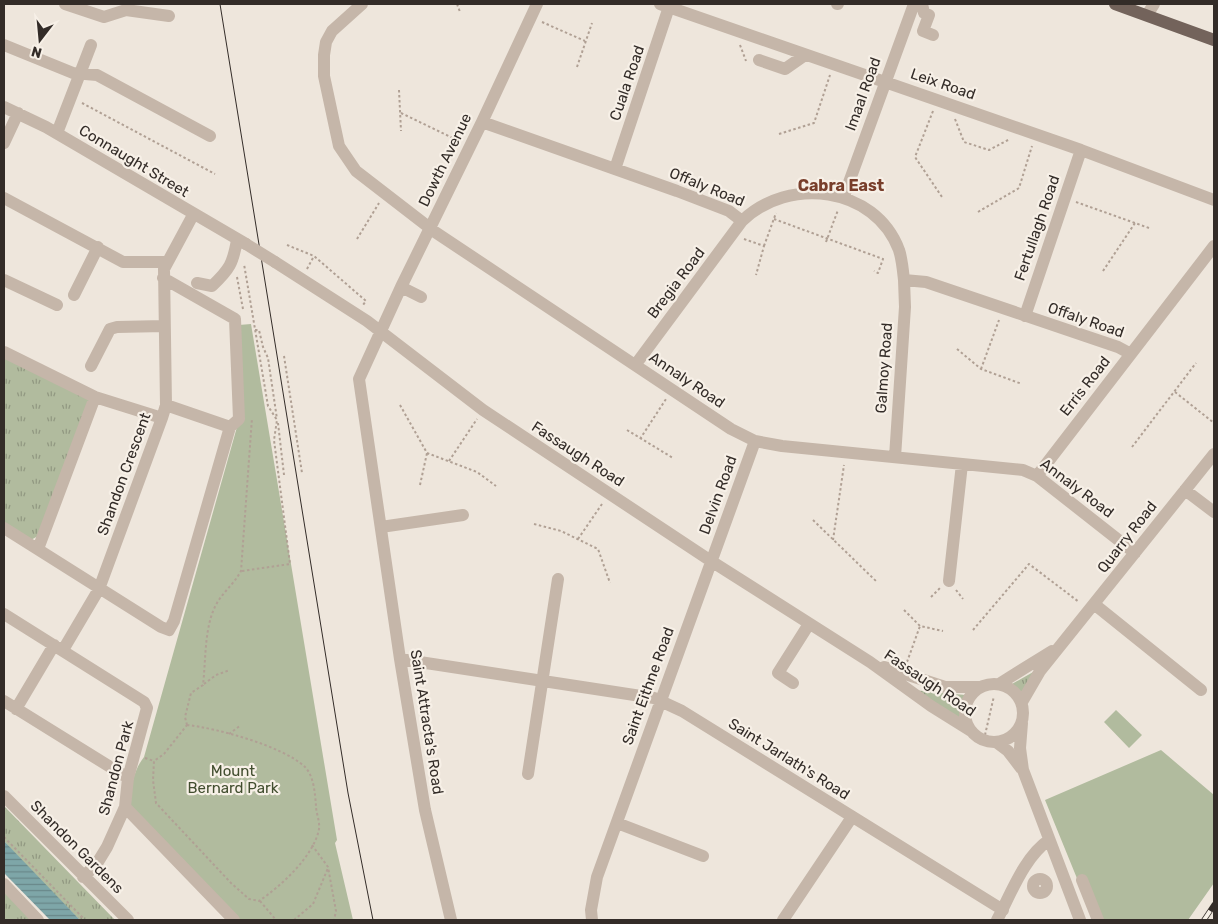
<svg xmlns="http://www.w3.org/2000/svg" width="1218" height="924" font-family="Rubik,sans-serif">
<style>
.grass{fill:url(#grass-tufts)}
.green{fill:#b1bb9e}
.water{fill:url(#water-rules)}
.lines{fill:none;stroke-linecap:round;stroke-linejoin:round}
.path{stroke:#b0a094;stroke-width:2;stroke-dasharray:2.5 2.5;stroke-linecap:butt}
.minor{stroke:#c5b6a9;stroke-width:12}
.major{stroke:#73635b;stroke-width:12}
.tram{stroke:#332c28;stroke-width:1}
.rail-casing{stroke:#332c28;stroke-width:5.5}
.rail{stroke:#f7f0e7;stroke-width:4;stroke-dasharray:11;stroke-linecap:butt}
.minor-bridge{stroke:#c5b6a9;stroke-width:12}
.labels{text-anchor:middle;stroke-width:4.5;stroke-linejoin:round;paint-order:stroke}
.street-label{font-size:15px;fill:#332c28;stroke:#f7f0e7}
.park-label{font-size:15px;fill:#424e2f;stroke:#f7f0e7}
.neighbourhood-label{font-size:16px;font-weight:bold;fill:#783e2b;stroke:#f7f0e7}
</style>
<defs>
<pattern id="grass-tufts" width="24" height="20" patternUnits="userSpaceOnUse" patternTransform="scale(1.25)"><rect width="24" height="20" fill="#b1bb9e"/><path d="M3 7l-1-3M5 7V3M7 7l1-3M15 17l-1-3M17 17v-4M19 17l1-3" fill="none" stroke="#919881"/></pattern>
<pattern id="water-rules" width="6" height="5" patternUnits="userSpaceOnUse" patternTransform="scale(1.25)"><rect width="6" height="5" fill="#7ea6a8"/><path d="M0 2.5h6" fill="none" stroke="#688789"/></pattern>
</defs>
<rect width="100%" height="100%" fill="#eee6dc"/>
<path class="grass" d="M4,356L86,396L90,402L38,536L29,541L4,525Z
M1035,671L1021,694L1012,684Z
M913,690L965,695L959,719Z
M4,806L115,920H80L29,869L4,841Z
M4,891L32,920H4Z"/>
<path class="green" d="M251,324L337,840L335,843L353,920H239L131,807C130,789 133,771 144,757L237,427L239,325Z
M1116,710L1142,735L1129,748L1104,722Z
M1161,750L1214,795V883L1188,920H1094L1045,800Z"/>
<path class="water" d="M4,841L80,920H50L4,873Z"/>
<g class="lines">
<path class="path" d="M457,4L460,12
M542,22L585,41
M740,45L746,61
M577,67L592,23
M399,90L401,131
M82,103L215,174
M933,111L915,157L942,197
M401,113L459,141
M955,119L964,142L989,150L1010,139
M779,134L814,123L830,75
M1076,202L1149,228
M978,212L1019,188L1032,146
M774,219L883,259L878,273L874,271
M357,239L379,203
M744,239L764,246L756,275
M826,242L838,210
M287,245L314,256L366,301L363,305
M764,246L776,213
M307,269L314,256
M1103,271L1135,223
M237,277L243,309
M255,330H259L263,347L268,358L277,419
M957,349L981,369L1022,384
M284,356L302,473
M981,369L999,320
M1175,392L1214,423
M400,405L427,453L477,472L496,486
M278,423L284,475
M627,430L673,458
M640,439L666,399
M1132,447L1196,363
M449,461L477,419
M420,485L427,453
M813,520L877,582
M534,524L561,531L598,549L610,583
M578,539L602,504
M833,540L844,465
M242,571L290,564L274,440L277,420L268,406L244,264
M956,590L963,599
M931,597L940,588
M904,610L920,626L943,631
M973,630L1029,564L1079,602
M907,662L920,626
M204,684L216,675L230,670
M187,725C216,728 283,746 305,767C314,776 315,794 316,806C316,813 320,821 319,829C314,856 281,886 259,901L249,899L231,883L156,803L153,780L154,761L164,754Z
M187,725L185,717L191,693L203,685C206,660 204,625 217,603C224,591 234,584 241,571L252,418
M229,734L241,725
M985,735L994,696
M145,758L154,761
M4,837L85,920
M312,845L328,867L336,911L334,920
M260,901L276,920
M294,920L313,904L328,868"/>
<path class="minor" d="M65,4L104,17L126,10L169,16
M362,4L332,31L326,42L324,55V76L339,146L356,171L435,232L731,429L755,441L782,446L1023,470L1037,476L1135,553
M660,4L1081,150L1214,200
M837,4H838
M922,4L924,13L929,15L923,31L933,35
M1147,15L1154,4
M4,45L73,73L97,75L210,136
M759,60L785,69L805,55
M4,107L46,127L246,244
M482,122L677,191L729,211L742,221C788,176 875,186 899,250C902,259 903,271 904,280L926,282L1118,347L1131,354
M57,133L91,45
M4,143L18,113
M615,169L669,7
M844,196L914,4
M4,198L123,262H166
M275,262L367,321L483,410L711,561L870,662L931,706L971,731
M4,280L57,305
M197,283L212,286C230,269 233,263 237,240
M401,287L421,297
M74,295L98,247
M1025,316L1081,150
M4,352L95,397L162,418
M636,364L742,221
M91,366L110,329L117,327L164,326
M166,405L230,427
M895,457L905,307L904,280
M1037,476L1214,246
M1185,490L1214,512
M381,527L463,515
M4,528L161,627L169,630L174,621L230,427L239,419L235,319L163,278
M38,549L95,397
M949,581L962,464
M1094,604L1201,690
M4,614L144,702L147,708L128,778L125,807L107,847L96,865L83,877
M63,650L99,589L162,418L166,405L164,269L193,215
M400,659L654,698L682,711L1003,910
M884,667L945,687H981
M793,683L778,673L809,624
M965 713a29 29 0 1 1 58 0a29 29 0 1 1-58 0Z
M999,684L1052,651
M4,701L128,778
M1022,702L1040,671L1214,454
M16,709L54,645
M1022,723L1020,748L1023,770L1080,920
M996,742L1008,751L1021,768
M528,774L558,579
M4,796L128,920
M125,807L234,920
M617,823L703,856
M1033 886a7 7 0 1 1 14 0a7 7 0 1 1-14 0Z
M1082,880L1098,920
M4,884L38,920
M451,920L425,810L400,659L359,379L401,287L482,122L537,4
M592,920L591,910L597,877L755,441
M783,920L852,817
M997,920C1011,894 1024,857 1049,840"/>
<path class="major" d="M1115,4L1214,40"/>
<path class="tram" d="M220,4L348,793L373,920"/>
<defs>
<path id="rail" d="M1204,920L1214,905"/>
</defs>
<use href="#rail" class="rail-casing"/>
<use href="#rail" class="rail"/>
<path class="minor-bridge" d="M246,244L275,262"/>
</g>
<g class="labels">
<g class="street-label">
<text transform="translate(627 83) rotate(-71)" y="5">Cuala Road</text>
<text transform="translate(943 84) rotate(19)" y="5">Leix Road</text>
<text transform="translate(863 94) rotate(-70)" y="5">Imaal Road</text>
<text transform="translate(445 160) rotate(-64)" y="5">Dowth Avenue</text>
<text transform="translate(134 161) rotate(31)" y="5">Connaught Street</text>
<text transform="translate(707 187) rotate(22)" y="5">Offaly Road</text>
<text transform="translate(1037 228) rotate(-71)" y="5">Fertullagh Road</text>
<text transform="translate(676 283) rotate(-53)" y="5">Bregia Road</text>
<text transform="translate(1086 320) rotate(19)" y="5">Offaly Road</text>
<text transform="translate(884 368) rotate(-86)" y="5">Galmoy Road</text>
<text transform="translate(687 380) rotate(34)" y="5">Annaly Road</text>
<text transform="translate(1085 386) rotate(-52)" y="5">Erris Road</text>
<text transform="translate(578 454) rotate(33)" y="5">Fassaugh Road</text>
<text transform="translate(124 474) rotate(-70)" y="5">Shandon Crescent</text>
<text transform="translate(1077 488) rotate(37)" y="5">Annaly Road</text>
<text transform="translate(718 495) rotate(-70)" y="5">Delvin Road</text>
<text transform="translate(1127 537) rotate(-52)" y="5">Quarry Road</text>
<text transform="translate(930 683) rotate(34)" y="5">Fassaugh Road</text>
<text transform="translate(648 686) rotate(-70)" y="5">Saint Eithne Road</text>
<text transform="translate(427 722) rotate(81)" y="5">Saint Attracta's Road</text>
<text transform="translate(789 759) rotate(32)" y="5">Saint Jarlath's Road</text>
<text transform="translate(116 768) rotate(-75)" y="5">Shandon Park</text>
<text transform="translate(77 847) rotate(45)" y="5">Shandon Gardens</text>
</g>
<g class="park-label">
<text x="233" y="776">Mount<tspan x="233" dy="17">Bernard Park</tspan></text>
</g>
<g class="neighbourhood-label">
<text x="841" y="191">Cabra East</text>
</g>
</g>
<rect width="1218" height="924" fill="none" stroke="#332c28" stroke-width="10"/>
<g transform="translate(40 40) rotate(196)" stroke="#f7f0e7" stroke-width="4" paint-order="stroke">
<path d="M0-4L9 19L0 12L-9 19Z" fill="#332c28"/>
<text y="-8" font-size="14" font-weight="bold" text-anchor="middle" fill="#332c28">N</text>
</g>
</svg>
